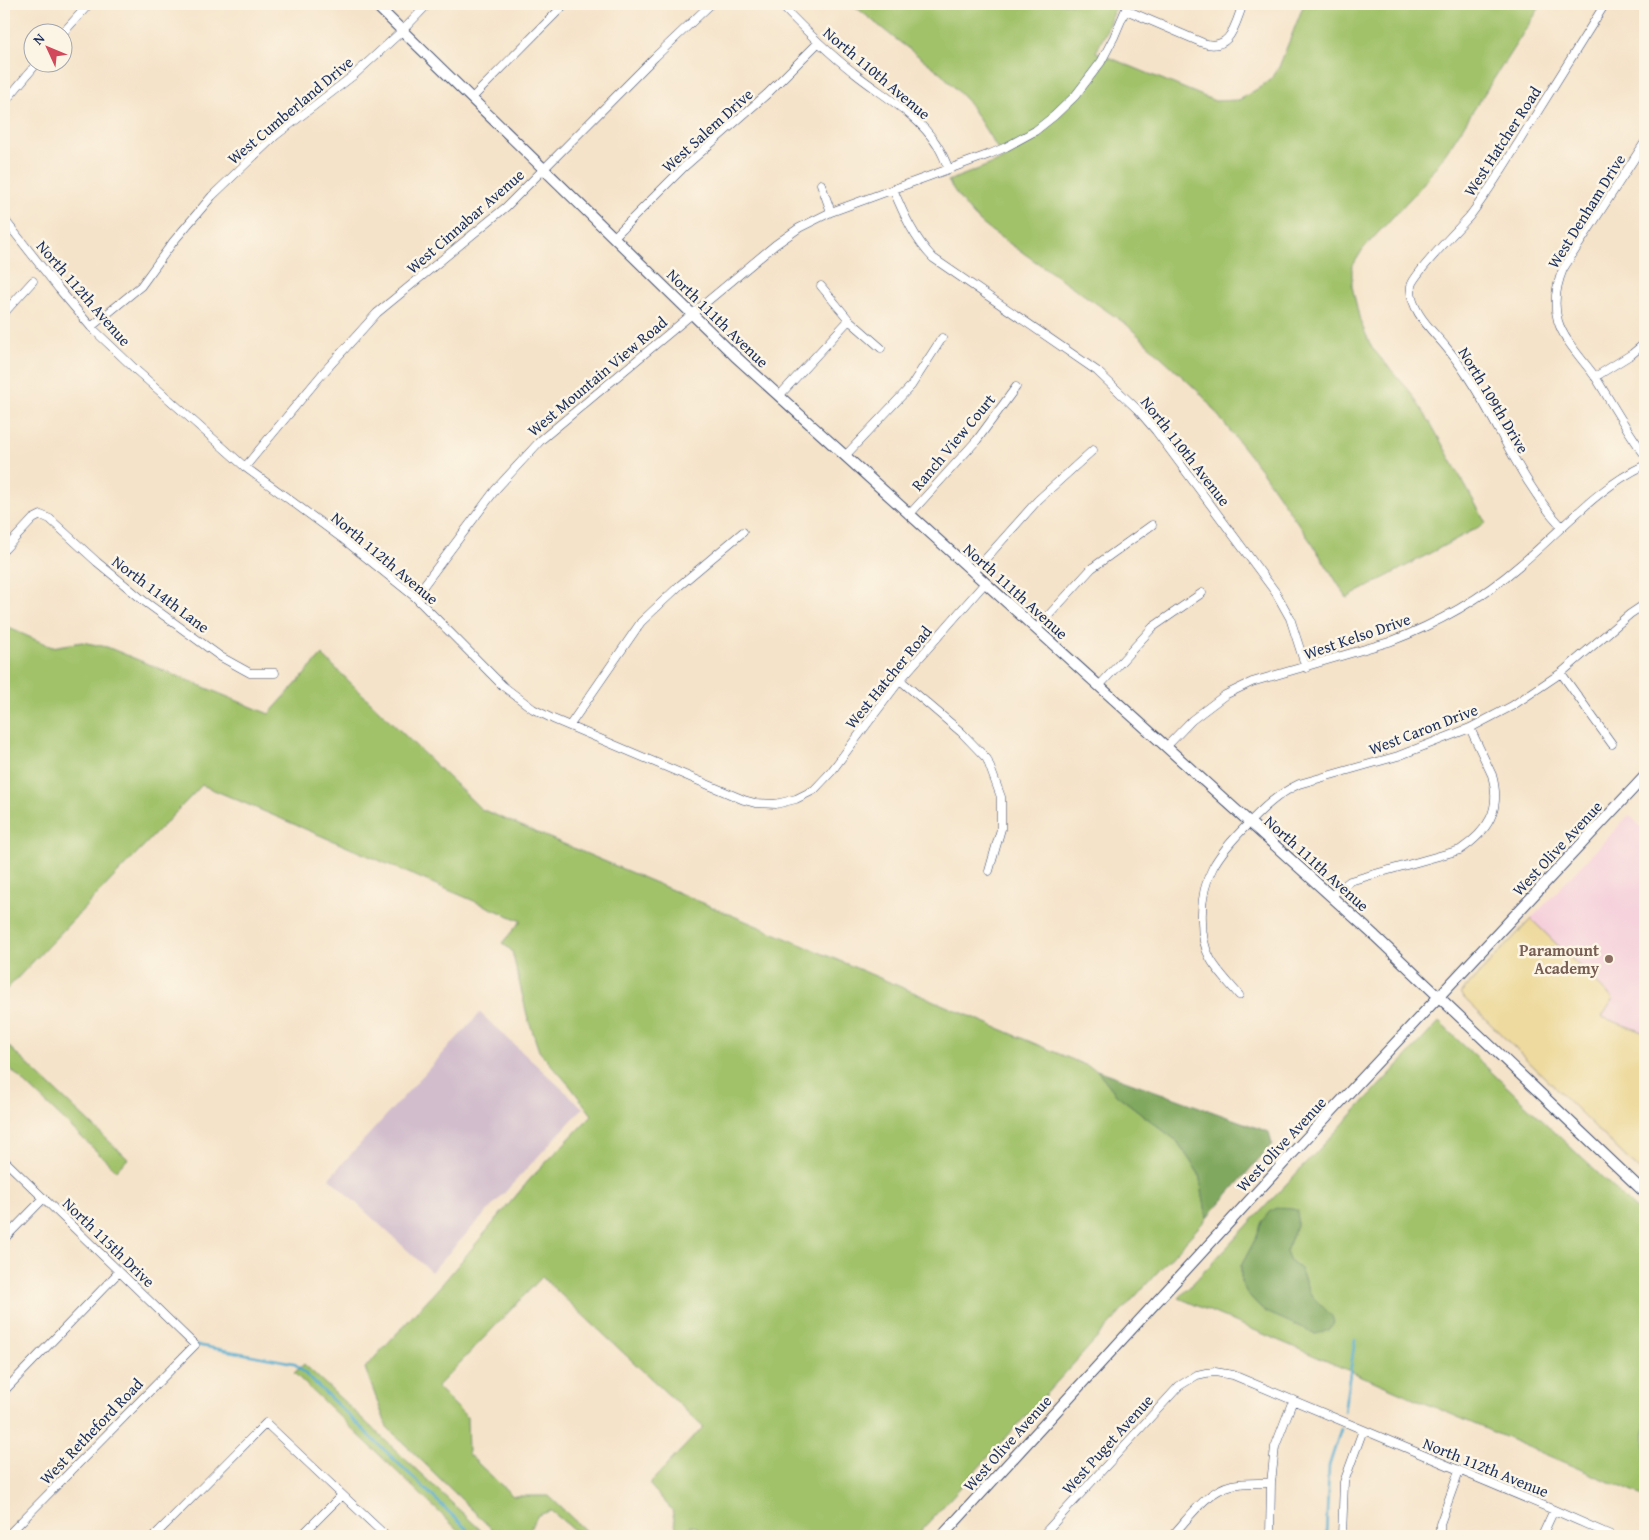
<svg xmlns="http://www.w3.org/2000/svg" width="1649" height="1540" font-family="'Gentium Book Plus',serif">
<style>
.built{fill:#f5cfdb}
.industrial{fill:#d1bdcc}
.green{fill:#a2c26a;stroke:#5e7864;fill-rule:evenodd}
.forest{fill:#81a85e;stroke:#4e6c5e}
.sand{fill:#eeda9e;stroke:#84847e}
.lines{fill:none;stroke-linecap:round;stroke-linejoin:round}
.stream{stroke:#53acd0;stroke-width:2.5}
.street-casing{stroke:#3c4a6e;stroke-width:9}
.secondary-casing{stroke:#3c4a6e;stroke-width:12}
.street{stroke:#fff;stroke-width:8}
.secondary{stroke:#fff;stroke-width:10}
.education-dot{fill:#8d6e63;stroke:#fcf5e5;stroke-width:2}
.labels{text-anchor:middle;stroke-width:5;stroke-linejoin:round;paint-order:stroke}
.street-label{font-size:16px;fill:#1b2f5e;stroke:#fcf5e5}
.education-label{font-size:16px;font-weight:bold;fill:#785e54;stroke:#fcf5e5;text-anchor:end}
</style>
<rect width="100%" height="100%" fill="#fcf5e5"/>
<filter id="ink" filterUnits="userSpaceOnUse"><feTurbulence type="fractalNoise" baseFrequency=".02" numOctaves="2"/><feDisplacementMap in="SourceGraphic" scale="10" xChannelSelector="R" yChannelSelector="G"/><feConvolveMatrix kernelMatrix="1 2 1 2 8 2 1 2 1" color-interpolation-filters="sRGB"/></filter>
<filter id="wash" filterUnits="userSpaceOnUse"><feTurbulence type="fractalNoise" baseFrequency=".0096" numOctaves="4" result="noise"/><feDisplacementMap in="SourceGraphic" scale="20" xChannelSelector="R" yChannelSelector="G"/><feGaussianBlur stdDeviation="1.12" result="paint"/><feColorMatrix in="noise" values="0 0 0 0 0 0 0 0 0 0 0 0 0 0 0 0 0 1.4 0 .05"/><feComposite in="paint" operator="in"/></filter>
<g filter="url(#wash)">
<rect width="100%" height="100%" fill="#f5e3c9"/>
<path class="built" d="M1629,815L1645,830V1033L1601,1017L1613,999L1531,919Z"/>
<path class="industrial" d="M480,1013L583,1108L431,1272L329,1178Z"/>
<path class="green" d="M852,4H1116L1106,32L1096,52L1215,101L1239,100L1262,86L1273,77L1279,67L1304,4H1542L1446,153L1420,188L1363,249L1352,267V286L1360,321L1372,348L1409,390L1431,424L1486,523L1347,598L1313,545L1261,470L1201,394L1126,324L990,230C971,216 961,201 948,181L1004,159L968,102L941,73L893,37Z
M4,623L9,628L52,647L82,642L107,647L269,714L322,655L481,809L1097,1070L1116,1094L1177,1141L1199,1174L1207,1218L916,1536H705L697,1527L690,1526L684,1536H678L672,1510L649,1484L703,1427L542,1277L437,1387L467,1417L468,1454L513,1496H549L591,1536L573,1529L551,1511L538,1515L526,1536H499L387,1427L365,1368L443,1283L530,1179L592,1115L570,1086L539,1051L527,1015L512,951L502,943L521,921L202,785L4,992Z
M1439,1022L1645,1218V1497L1179,1298ZM1262,1222L1297,1225L1286,1251L1289,1259L1300,1269L1310,1294L1320,1305L1264,1311L1247,1293L1241,1282V1266L1256,1238Z
M4,1042L128,1159L116,1170L4,1063Z
M304,1364L487,1536H464L294,1373Z"/>
<path class="forest" d="M1097,1070L1269,1132L1272,1144L1207,1218L1199,1174L1177,1141L1116,1094Z
M1277,1208L1293,1209L1298,1211L1297,1225L1286,1251L1289,1259L1300,1269L1310,1294L1332,1316L1334,1322L1329,1330L1316,1334L1264,1311L1247,1293L1241,1282V1266L1256,1238L1262,1222L1269,1212Z"/>
<path class="sand" d="M1531,919L1613,999L1602,1017L1645,1033V1176L1460,994Z"/>
<g class="lines">
<path class="stream" d="M196,1345L294,1363L474,1536
M1344,1412L1355,1340
M1326,1536L1329,1466L1341,1429"/>
</g>
</g>
<g filter="url(#ink)">
<g class="lines">
<defs>
<path id="street" d="M780,4C803,28 826,51 853,72C881,95 917,113 937,145C942,152 945,161 949,169
M1126,10L1203,43C1231,52 1235,24 1243,4
M62,34L89,4
M472,98L565,4
M4,103L38,62
M1645,142L1563,269C1556,286 1553,303 1558,321C1564,341 1584,361 1596,378C1612,404 1627,431 1645,455
M821,184L831,212
M893,189C904,215 914,238 933,258L1097,371L1137,409L1156,431L1276,593L1290,618L1306,668
M4,219L59,289L91,327L136,370L245,467L343,539L415,597L503,686L533,709L553,719L744,800L755,803L776,804L796,799L814,790L831,772L900,680L985,583
M614,237L684,167L767,94L818,43
M821,286L849,320L881,348
M4,313L33,281
M91,327L141,286L173,242L212,196L275,136L354,75L402,31L428,4
M1595,377L1632,354L1645,343
M779,396L849,320
M845,456L911,386L942,338
M245,467L323,373L377,313L506,207L655,57L711,4
M909,515L977,440L1016,387
M1562,527C1513,474 1492,402 1446,347C1432,330 1409,310 1411,286C1413,275 1458,229 1469,217C1490,190 1507,161 1525,132C1552,89 1579,46 1605,4
M4,550L33,519L41,515L50,519L97,562L144,601L221,657L250,673H275
M973,573L1038,500L1093,450
M415,597L496,489L541,440L775,245L799,228L831,212L990,154L1006,147L1035,131L1054,116L1075,96L1101,62L1114,37L1128,4
M1036,629L1092,568L1152,525
M1561,673L1612,744
M900,680L961,732L987,759L1001,797V829L989,871
M1099,686L1153,627L1202,593
M570,725L641,622L679,586L743,532
M1166,747L1192,720L1225,695L1252,682L1389,642C1437,624 1481,599 1520,565C1561,531 1596,488 1645,465
M1331,896L1350,881L1460,850C1488,831 1502,810 1492,775L1470,728
M1239,995C1230,984 1216,970 1210,958C1204,947 1202,933 1202,921C1200,877 1218,854 1248,824C1263,808 1278,794 1299,784L1398,756L1470,728L1512,706L1561,673L1630,614L1645,604
M4,1160L195,1345L7,1536
M4,1239L44,1198
M4,1391L119,1272
M154,1536L266,1423L386,1536
M301,1536L342,1495
M1042,1536L1179,1386L1197,1375L1206,1373L1215,1372L1233,1375L1554,1510L1613,1536
M1172,1536C1189,1518 1206,1491 1232,1485C1244,1482 1258,1483 1271,1483
M1270,1536L1271,1483L1275,1447L1293,1400
M1342,1536L1344,1482L1363,1430
M1440,1536V1524L1459,1471
M1542,1536L1554,1510"/>
<path id="secondary" d="M375,4L735,356L1375,936L1645,1193
M942,1536L1301,1144L1645,776"/>
</defs>
<use href="#street" class="street-casing"/>
<use href="#secondary" class="secondary-casing"/>
<use href="#street" class="street"/>
<use href="#secondary" class="secondary"/>
</g>
</g>
<circle class="education-dot" cx="1609" cy="959" r="5"/>
<g class="labels">
<g class="street-label">
<text transform="translate(877 73) rotate(40)" y="6">North 110th Avenue</text>
<text transform="translate(290 110) rotate(-40)" y="6">West Cumberland Drive</text>
<text transform="translate(707 130) rotate(-42)" y="6">West Salem Drive</text>
<text transform="translate(1502 141) rotate(-57)" y="6">West Hatcher Road</text>
<text transform="translate(1586 211) rotate(-58)" y="6">West Denham Drive</text>
<text transform="translate(465 221) rotate(-41)" y="6">West Cinnabar Avenue</text>
<text transform="translate(84 293) rotate(49)" y="6">North 112th Avenue</text>
<text transform="translate(718 318) rotate(44)" y="6">North 111th Avenue</text>
<text transform="translate(597 376) rotate(-40)" y="6">West Mountain View Road</text>
<text transform="translate(1494 400) rotate(59)" y="6">North 109th Drive</text>
<text transform="translate(953 442) rotate(-50)" y="6">Ranch View Court</text>
<text transform="translate(1186 451) rotate(52)" y="6">North 110th Avenue</text>
<text transform="translate(385 558) rotate(40)" y="6">North 112th Avenue</text>
<text transform="translate(1016 591) rotate(42)" y="6">North 111th Avenue</text>
<text transform="translate(161 594) rotate(37)" y="6">North 114th Lane</text>
<text transform="translate(1357 636) rotate(-19)" y="6">West Kelso Drive</text>
<text transform="translate(888 677) rotate(-51)" y="6">West Hatcher Road</text>
<text transform="translate(1423 729) rotate(-21)" y="6">West Caron Drive</text>
<text transform="translate(1557 848) rotate(-47)" y="6">West Olive Avenue</text>
<text transform="translate(1317 863) rotate(42)" y="6">North 111th Avenue</text>
<text transform="translate(1281 1144) rotate(-47)" y="6">West Olive Avenue</text>
<text transform="translate(109 1242) rotate(44)" y="6">North 115th Drive</text>
<text transform="translate(91 1431) rotate(-46)" y="6">West Retheford Road</text>
<text transform="translate(1007 1443) rotate(-48)" y="6">West Olive Avenue</text>
<text transform="translate(1107 1444) rotate(-48)" y="6">West Puget Avenue</text>
<text transform="translate(1486 1467) rotate(22)" y="6">North 112th Avenue</text>
</g>
<g class="education-label">
<text x="1599" y="956">Paramount<tspan x="1599" dy="18">Academy</tspan></text>
</g>
</g>
<rect width="1649" height="1540" fill="none" stroke="#fcf5e5" stroke-width="20"/>
<g transform="translate(48 48) rotate(314)"><circle r="24" fill="#fcf5e5" stroke="#a2a6af"/>
<path d="M0-4L9 19L0 12L-9 19Z" fill="#d1495b"/>
<text y="-8" font-size="14" font-weight="bold" text-anchor="middle" fill="#1b2f5e">N</text>
</g>
</svg>
